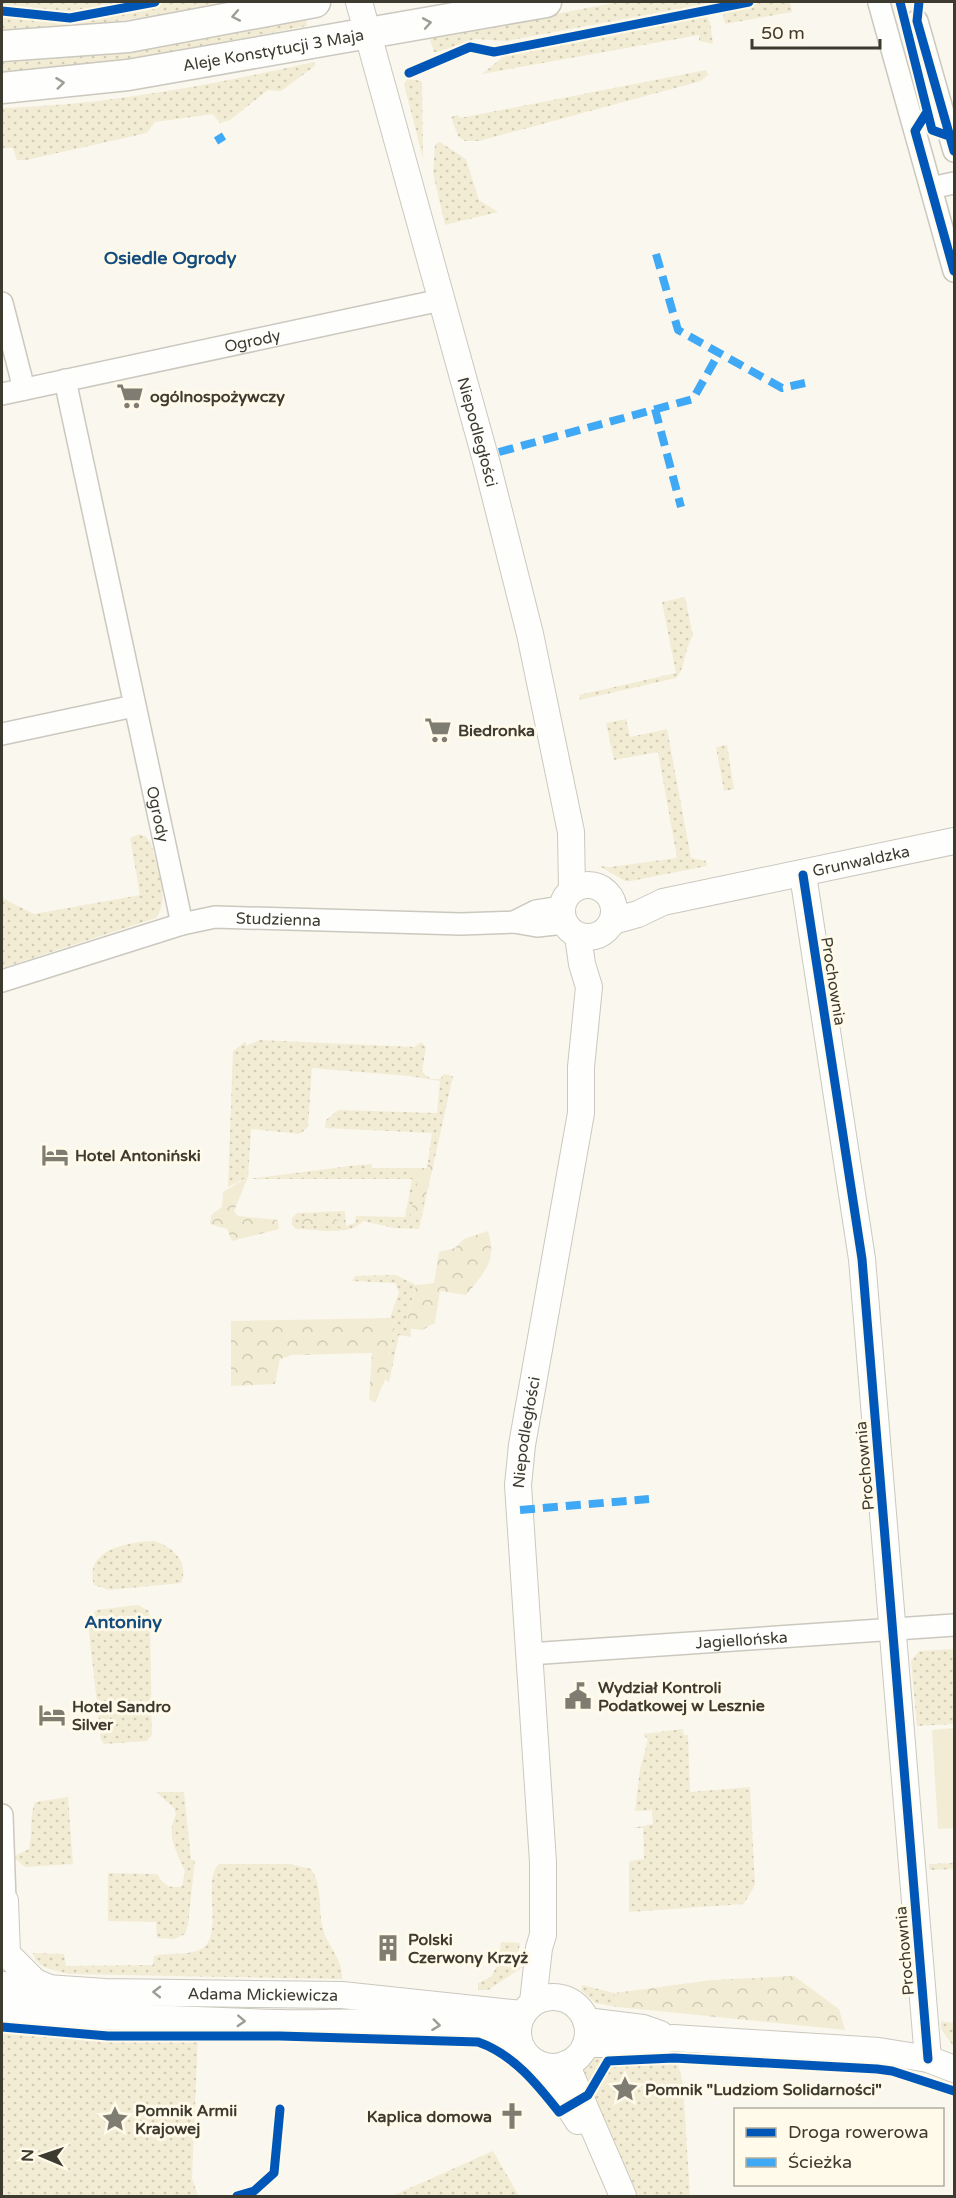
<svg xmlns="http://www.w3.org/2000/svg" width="956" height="2198" font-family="'Varela Round',sans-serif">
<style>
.grass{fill:url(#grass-dots)}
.forest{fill:url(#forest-crowns)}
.garden{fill:#f3ecd4}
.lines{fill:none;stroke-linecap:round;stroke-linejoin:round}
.minor-casing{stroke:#cbc8bf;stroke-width:24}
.tertiary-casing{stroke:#cbc8bf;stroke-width:28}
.secondary-casing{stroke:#cbc8bf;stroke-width:33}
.minor{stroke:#fefefc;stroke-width:21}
.tertiary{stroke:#fefefc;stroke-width:26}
.secondary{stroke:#fefefc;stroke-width:30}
.quiet{stroke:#3fa9f5;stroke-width:8;stroke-dasharray:15 8;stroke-linecap:butt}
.cycleway-casing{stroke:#fffae9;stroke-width:13}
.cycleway{stroke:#0057b8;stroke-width:9}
.oneway{stroke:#9e9c96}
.labels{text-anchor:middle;stroke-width:6;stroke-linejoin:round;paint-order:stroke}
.street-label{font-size:16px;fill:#3d3a2f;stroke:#fffae9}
.poi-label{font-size:16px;font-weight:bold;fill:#3d3a2f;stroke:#fffae9;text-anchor:start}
.neighbourhood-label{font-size:18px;font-weight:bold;fill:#144c7d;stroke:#fffae9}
</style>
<defs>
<pattern id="grass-dots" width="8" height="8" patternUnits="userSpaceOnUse" patternTransform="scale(1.5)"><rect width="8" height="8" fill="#f3ecd4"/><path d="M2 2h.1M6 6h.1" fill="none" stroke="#d1cbb6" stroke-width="1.8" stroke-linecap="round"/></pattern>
<pattern id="forest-crowns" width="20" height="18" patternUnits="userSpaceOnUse" patternTransform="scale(1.5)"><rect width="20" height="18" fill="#f3ecd4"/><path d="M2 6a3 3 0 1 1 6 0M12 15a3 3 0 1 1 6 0" fill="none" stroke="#d1cbb6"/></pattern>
</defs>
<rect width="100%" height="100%" fill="#faf7ee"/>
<path class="grass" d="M2,2H241L73,28L2,31Z
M619,2H715L507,41L475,39L438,52H434L430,40L433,37Z
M765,2H790L792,12L725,24L723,17L725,10Z
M698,16H706L710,22L713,44L699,41V35L482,74L508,53Z
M306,19L307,26C206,45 104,66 2,74V60C105,58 205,38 306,19Z
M314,62L315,66L281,91L268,90L230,120L220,123L213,114L155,122L147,133L26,160H17L13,148H2V108C107,105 211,85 314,62Z
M706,70L708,75L701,81L479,141H465L458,136L451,117L458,115L460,118Z
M408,79L422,81L423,159L404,84Z
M440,142L466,159L479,200L498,212L445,225L433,173L435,144Z
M685,597L693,636C684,649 686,667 676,678L580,700L579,695L676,673L662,602Z
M626,719L630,737L667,729L691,858L706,861L707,866L631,881H625L599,866L610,867L677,858L658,752L614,760L606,723Z
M727,745L734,789L724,791L716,747Z
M139,834L145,836L151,843C156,865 171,898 156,918L2,968V890L4,899L34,914L140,895L130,838Z
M259,1040L415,1047L421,1042L426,1047L422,1072L431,1079H440L444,1074L453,1076L419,1229L394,1228L363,1221C350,1237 315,1229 296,1229L292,1225V1218L297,1213L345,1211L346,1226L355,1223L356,1216L405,1217L412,1179H248L358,1165L372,1164V1168H427L432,1133L325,1128L326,1120L338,1110L437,1113L440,1081L409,1076L312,1068L308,1127L300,1134L251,1129L248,1177L228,1187L233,1051L246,1041V1046Z
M396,1275L416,1285L405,1327L411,1328L410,1337L399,1335L389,1382L385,1380L395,1318H390L399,1292L395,1283L352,1281L355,1276Z
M154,1541C172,1546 190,1562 181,1583L109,1590L94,1585C83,1549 129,1542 154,1541Z
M138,1605L149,1611L150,1623L152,1735L147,1741L104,1744L101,1740L88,1623L96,1610Z
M954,1649V1724L917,1726L911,1661L919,1651Z
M683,1729L684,1735H688L690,1792L750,1787L755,1885L744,1904L629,1912V1861L644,1859L643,1828H633L653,1824L652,1810L635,1811L640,1769L648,1740L643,1734Z
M156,1792H184L191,1860H195L188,1925L185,1934L175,1939L157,1938L156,1922L108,1921V1873L157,1874C164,1885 169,1889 182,1886L185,1871C177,1853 165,1834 176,1815L174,1808Z
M68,1797L73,1864L25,1867L13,1857L29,1849C33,1833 29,1817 35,1802Z
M954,1863V1869L929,1870V1864Z
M219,1864H290L311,1869C324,1888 317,1911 324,1932C330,1949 343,1960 342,1979L69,1974C55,1970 36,1969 33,1953L64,1954L66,1966L153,1965L154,1956C169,1952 188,1956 201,1949C225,1937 201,1880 219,1864Z
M501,1942L520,1943L517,1960L499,1958Z
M497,1966L523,1967L488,1990H478V1983L491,1977Z
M582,1985L614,1993L618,2007L595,2003L581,1990Z
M941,2021L954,2023V2047L941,2029Z
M2,2027L108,2036L198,2037L192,2178L198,2196H2Z
M675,2051L683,2084L690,2196H623L581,2081L585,2065L593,2056Z
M493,2151L519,2196H394V2195Z"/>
<path class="forest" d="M428,1162L434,1163C429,1184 425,1203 413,1222H409L419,1175L415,1174V1168H427Z
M248,1177L234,1211L238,1216L278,1220L279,1229L232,1241L227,1229L210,1224L211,1215L222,1207L223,1192Z
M313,1217L336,1219L342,1227L298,1224L302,1219Z
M488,1231C498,1261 483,1274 466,1295L440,1291L435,1323L422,1330L405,1328L416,1285L434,1283L439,1252L455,1248L464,1239Z
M395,1318L385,1380L375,1403L369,1399L372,1353L292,1355L280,1359L275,1384L231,1386V1321Z
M794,1976L839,2009L845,2030L618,2007L614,1993L712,1980Z"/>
<path class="garden" d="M954,1728V1828L938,1829L932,1730Z"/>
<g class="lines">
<defs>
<g id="minor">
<path d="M879,3L954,271"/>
<path d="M917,21L954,151"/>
<path d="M931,188L954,183"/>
<path d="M2,303L24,389"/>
<path id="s1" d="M65,380L182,924"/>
<path id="s2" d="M2,394L441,300"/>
<path d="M2,734L134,706"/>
<path d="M514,922L537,926L564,923"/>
<path id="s3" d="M2,981L182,924L215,917L461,924L514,922L536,911L562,907"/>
<path id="s4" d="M529,1654L954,1625"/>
<path d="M2,1815L5,1901"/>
</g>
<g id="tertiary">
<path id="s5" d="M359,2L487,464L530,634L571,832L572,890"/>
<path d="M803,875L862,1259L928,2059"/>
<circle cx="588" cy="911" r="26"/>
<path id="s6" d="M613,921L638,914L663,902L954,841"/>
<path d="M5,1901L7,1954L35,1982L47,1987"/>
<path id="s7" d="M2,1985L105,1992L342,1995L522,2014"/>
<circle cx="553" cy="2032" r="35"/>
<path id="s8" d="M533,2002L539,1948L543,1935V1862L518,1485L522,1445L581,1113V1067L589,987L582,964L578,936"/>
<path d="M2,2010C94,2017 187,2020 280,2023C345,2025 465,2012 519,2044"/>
<path d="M586,2021L643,2028L660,2034"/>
<path d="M586,2044H641L673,2038L833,2048L879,2051L928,2059L954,2069"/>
<path d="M566,2064L623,2196"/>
<path d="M543,2066L578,2121"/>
</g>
<g id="secondary">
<path d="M2,46L128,37L315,2"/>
<path id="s9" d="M2,88L128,75L546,2"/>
</g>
</defs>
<use href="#minor" class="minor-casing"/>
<use href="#tertiary" class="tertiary-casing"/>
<use href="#secondary" class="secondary-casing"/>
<use href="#minor" class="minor"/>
<use href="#tertiary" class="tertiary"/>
<use href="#secondary" class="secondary"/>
<path class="quiet" d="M216,141L224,136
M656,254L678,330L782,388L805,383
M655,409L681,507
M499,452L693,399L719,353
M520,1510L649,1499"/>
<defs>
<path id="cycleway" d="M900,2L932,130L949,136
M919,2L917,21L954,151
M2,11L70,18L155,2
M409,73L470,47L494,52L749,2
M927,112L915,131L954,271
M803,875L862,1259L928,2059
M2,2027L108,2036H280L478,2042C513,2054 537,2084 559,2112L588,2095L608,2061L674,2058L877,2069L892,2071L954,2091
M237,2196L254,2191L274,2173L280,2109"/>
</defs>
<use href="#cycleway" class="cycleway-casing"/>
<use href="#cycleway" class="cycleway"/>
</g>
<defs><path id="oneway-chevron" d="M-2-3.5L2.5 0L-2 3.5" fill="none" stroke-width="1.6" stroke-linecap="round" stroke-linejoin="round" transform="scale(1.5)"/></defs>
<g class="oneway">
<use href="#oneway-chevron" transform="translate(236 16) rotate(169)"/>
<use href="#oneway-chevron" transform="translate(427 23) rotate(-10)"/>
<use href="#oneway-chevron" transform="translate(60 83) rotate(-7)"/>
<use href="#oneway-chevron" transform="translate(157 1992) rotate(-179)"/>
<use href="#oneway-chevron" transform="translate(241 2021) rotate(3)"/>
<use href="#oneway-chevron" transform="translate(436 2025) rotate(7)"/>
</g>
<defs>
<symbol id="supermarket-bare" viewBox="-9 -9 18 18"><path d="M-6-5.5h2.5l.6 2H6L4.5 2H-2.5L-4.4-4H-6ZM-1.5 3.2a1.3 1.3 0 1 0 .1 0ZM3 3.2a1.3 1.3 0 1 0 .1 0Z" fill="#7f7c72" stroke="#fffae9" stroke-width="2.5" paint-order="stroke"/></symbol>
<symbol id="hotel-bare" viewBox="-9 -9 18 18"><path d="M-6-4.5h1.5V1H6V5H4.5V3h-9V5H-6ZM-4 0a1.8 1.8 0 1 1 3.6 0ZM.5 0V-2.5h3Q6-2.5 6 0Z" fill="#7f7c72" stroke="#fffae9" stroke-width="2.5" paint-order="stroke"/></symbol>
<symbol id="civic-bare" viewBox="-9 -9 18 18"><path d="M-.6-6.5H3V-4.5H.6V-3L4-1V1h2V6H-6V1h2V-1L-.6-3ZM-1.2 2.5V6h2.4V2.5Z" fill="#7f7c72" stroke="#fffae9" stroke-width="2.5" paint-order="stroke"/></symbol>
<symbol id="building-bare" viewBox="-9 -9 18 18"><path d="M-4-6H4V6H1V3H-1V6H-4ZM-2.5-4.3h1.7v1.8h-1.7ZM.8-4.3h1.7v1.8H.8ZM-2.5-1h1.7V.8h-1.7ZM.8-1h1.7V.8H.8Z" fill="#7f7c72" stroke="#fffae9" stroke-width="2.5" paint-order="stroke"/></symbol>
<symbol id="sight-bare" viewBox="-9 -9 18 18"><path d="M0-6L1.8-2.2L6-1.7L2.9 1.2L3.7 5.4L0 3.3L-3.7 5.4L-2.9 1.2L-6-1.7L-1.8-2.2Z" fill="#7f7c72" stroke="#fffae9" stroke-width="2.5" paint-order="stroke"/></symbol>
<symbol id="church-bare" viewBox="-9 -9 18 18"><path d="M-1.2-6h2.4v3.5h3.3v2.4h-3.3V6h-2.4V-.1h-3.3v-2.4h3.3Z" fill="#7f7c72" stroke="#fffae9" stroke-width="2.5" paint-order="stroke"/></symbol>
</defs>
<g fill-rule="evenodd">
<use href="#supermarket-bare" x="111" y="377" width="38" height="38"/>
<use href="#supermarket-bare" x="419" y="711" width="38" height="38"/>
<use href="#hotel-bare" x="36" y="1136" width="38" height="38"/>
<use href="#civic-bare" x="559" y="1677" width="38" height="38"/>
<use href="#hotel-bare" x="33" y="1696" width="38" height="38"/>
<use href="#building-bare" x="369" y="1929" width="38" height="38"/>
<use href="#sight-bare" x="606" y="2070" width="38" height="38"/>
<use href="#church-bare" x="493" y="2097" width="38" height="38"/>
<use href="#sight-bare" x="96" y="2100" width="38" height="38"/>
</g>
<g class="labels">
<g class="street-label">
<text dy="6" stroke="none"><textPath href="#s9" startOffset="274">Aleje Konstytucji 3 Maja</textPath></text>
<text dy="6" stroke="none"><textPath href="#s2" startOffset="256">Ogrody</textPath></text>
<text dy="6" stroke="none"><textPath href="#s5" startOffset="446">Niepodległości</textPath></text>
<text dy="6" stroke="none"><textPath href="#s1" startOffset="444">Ogrody</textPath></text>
<text dy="6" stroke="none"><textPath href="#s6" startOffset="256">Grunwaldzka</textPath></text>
<text dy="6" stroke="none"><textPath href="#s3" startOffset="286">Studzienna</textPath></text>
<text transform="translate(834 981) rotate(81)" y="6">Prochownia</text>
<text dy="6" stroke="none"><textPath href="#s8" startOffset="572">Niepodległości</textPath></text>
<text transform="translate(864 1466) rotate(-95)" y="6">Prochownia</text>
<text dy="6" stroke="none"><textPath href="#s4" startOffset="213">Jagiellońska</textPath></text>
<text transform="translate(904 1951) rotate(-95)" y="6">Prochownia</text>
<text dy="6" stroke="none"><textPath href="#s7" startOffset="261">Adama Mickiewicza</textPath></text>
</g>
<g class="poi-label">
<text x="150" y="402">ogólnospożywczy</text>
<text x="458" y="736">Biedronka</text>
<text x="75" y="1161">Hotel Antoniński</text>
<text x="598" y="1693">Wydział Kontroli<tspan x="598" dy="18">Podatkowej w Lesznie</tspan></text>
<text x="72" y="1712">Hotel Sandro<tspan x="72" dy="18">Silver</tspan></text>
<text x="408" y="1945">Polski<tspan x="408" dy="18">Czerwony Krzyż</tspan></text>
<text x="645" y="2095">Pomnik "Ludziom Solidarności"</text>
<text x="135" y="2116">Pomnik Armii<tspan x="135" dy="18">Krajowej</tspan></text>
<text x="492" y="2122" text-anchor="end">Kaplica domowa</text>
</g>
<g class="neighbourhood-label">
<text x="170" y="264">Osiedle Ogrody</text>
<text x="123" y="1628">Antoniny</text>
</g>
</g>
<rect width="956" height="2198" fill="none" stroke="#3d3a2f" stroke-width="6"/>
<rect x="734" y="2108" width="210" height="78" fill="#fffae9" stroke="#b1ad9f" stroke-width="1.5"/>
<rect x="746" y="2128" width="30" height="9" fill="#0057b8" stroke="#b1ad9f" stroke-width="1.5"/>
<text x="788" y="2138" font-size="18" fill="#3d3a2f">Droga rowerowa</text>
<rect x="746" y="2158" width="30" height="9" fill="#3fa9f5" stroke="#b1ad9f" stroke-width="1.5"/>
<text x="788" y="2168" font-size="18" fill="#3d3a2f">Ścieżka</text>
<g transform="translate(42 2156) rotate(272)" stroke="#fffae9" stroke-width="4.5" paint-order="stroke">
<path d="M0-4.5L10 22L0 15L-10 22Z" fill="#3d3a2f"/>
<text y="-9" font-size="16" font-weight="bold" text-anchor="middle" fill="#3d3a2f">N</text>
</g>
<path d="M752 39v9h128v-9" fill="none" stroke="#3d3a2f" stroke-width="3"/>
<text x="761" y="39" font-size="18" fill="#3d3a2f" stroke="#fffae9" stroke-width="4.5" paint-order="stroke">50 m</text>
</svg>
